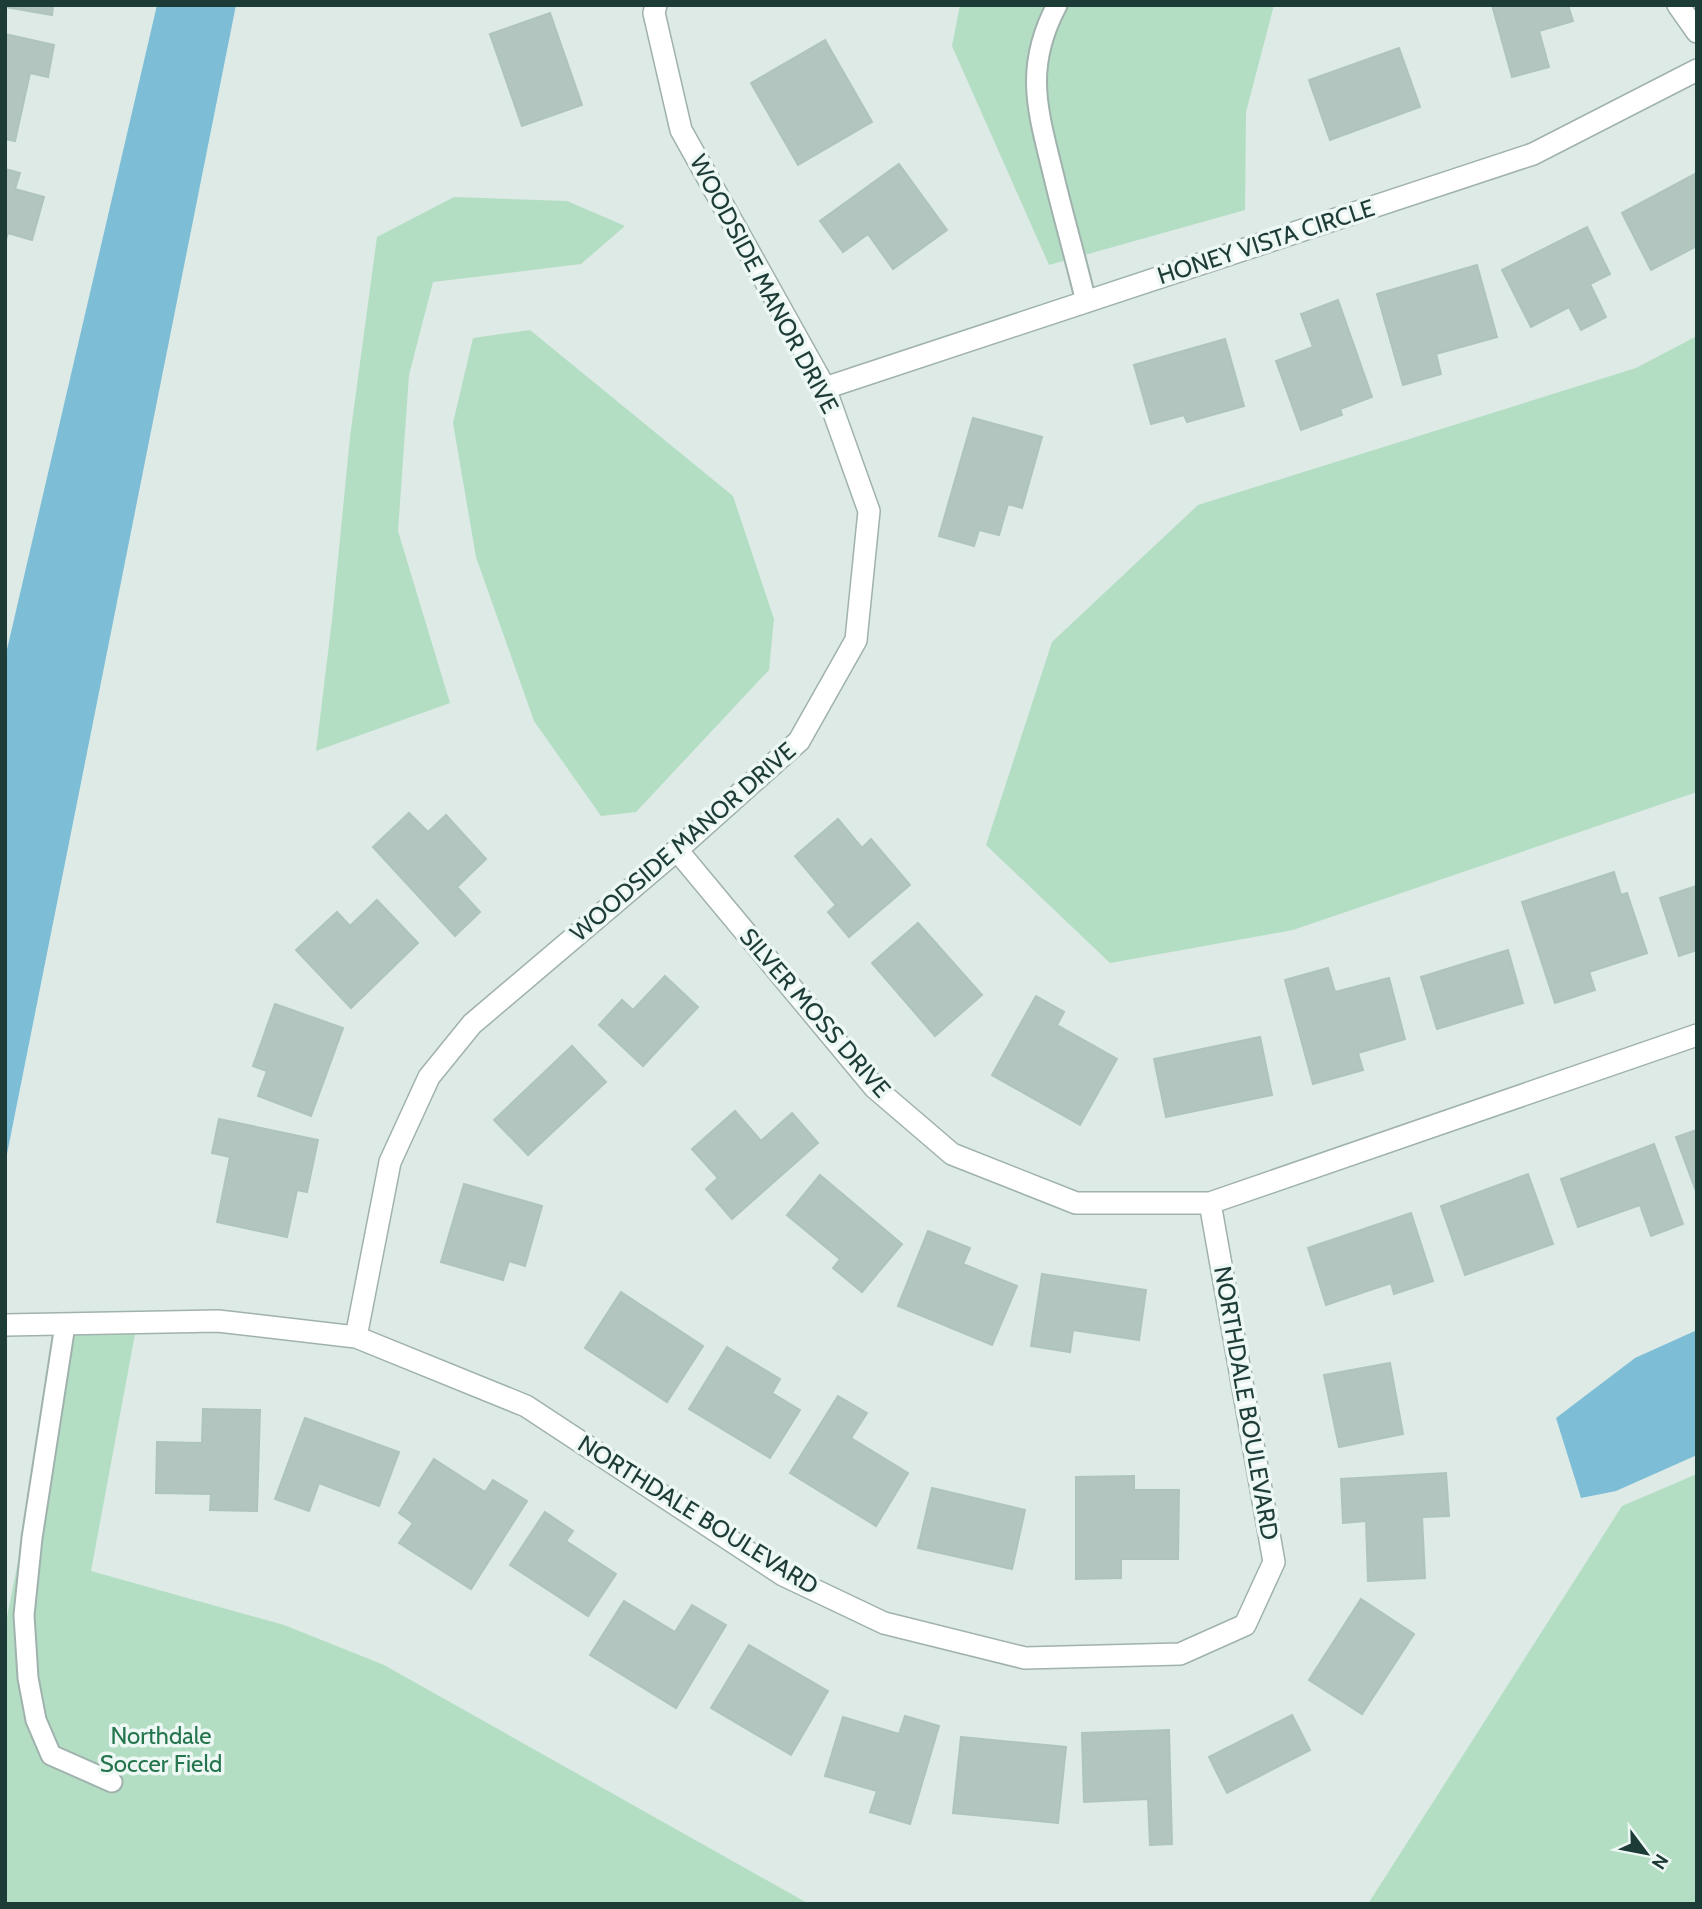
<svg xmlns="http://www.w3.org/2000/svg" width="1702" height="1909" font-family="Cabin,sans-serif">
<style>
.green{fill:#b3dec4}
.water{fill:#7ebdd6}
.building{fill:#b2c5bf;stroke:#afc4be;stroke-width:2}
.lines{fill:none;stroke-linecap:round;stroke-linejoin:round}
.service-casing{stroke:#a0b2ae;stroke-width:23}
.minor-casing{stroke:#a0b2ae;stroke-width:24}
.service{stroke:#fff;stroke-width:19}
.minor{stroke:#fff;stroke-width:21}
.labels{text-anchor:middle;stroke-width:7;stroke-linejoin:round;paint-order:stroke}
.street-label{font-size:24px;fill:#1d3b37;stroke:#edf7f3}
.park-label{font-size:24px;fill:#24754e;stroke:#edf7f3}
</style>
<rect width="100%" height="100%" fill="#ddeae6"/>
<path class="green" d="M960,5H1274L1246,112L1245,210L1049,265L952,46Z
M454,197L567,201L625,226L581,264L433,282L409,375L398,531L450,703L316,751L332,620L350,437L377,237Z
M530,330L733,496L774,619L769,670L636,812L601,816L534,721L476,557L453,423L473,338Z
M1697,336V792L1293,930L1110,963L986,845L1052,642L1198,505L1636,368Z
M137,1323L91,1571L284,1625L384,1665L809,1904H5V1627L65,1325Z
M1697,1474V1904H1368L1622,1506Z"/>
<path class="water" d="M157,5H236L5,1164V658Z
M1697,1330V1455L1616,1491L1581,1498L1556,1418L1635,1358Z"/>
<path class="building" d="M5,5H53L52,15L5,7Z
M1492,5H1568L1573,21L1539,31L1549,67L1512,77Z
M550,13L582,105L522,126L490,34Z
M5,34L54,45L48,77L30,73L15,141L5,139Z
M825,40L872,122L798,165L751,83Z
M1399,48L1420,107L1330,140L1309,80Z
M899,164L947,230L893,269L868,234L843,252L820,221Z
M5,169L20,173L15,189L44,197L32,240L8,233L5,243Z
M1697,173V246L1651,270L1622,213Z
M1587,227L1610,274L1590,284L1606,317L1581,330L1569,307L1531,327L1502,270Z
M1477,265L1497,337L1436,354L1441,374L1403,385L1377,294Z
M1338,300L1372,397L1340,409L1342,415L1301,430L1276,361L1313,347L1301,314Z
M1225,339L1244,406L1187,422L1184,415L1151,424L1134,365Z
M973,418L1042,437L1022,508L1008,504L999,535L979,530L974,546L939,536Z
M409,813L428,832L446,815L486,859L457,887L480,912L455,936L373,847Z
M838,819L862,848L871,839L910,885L849,937L828,912L836,905L795,856Z
M1614,872L1621,895L1627,893L1647,953L1589,972L1595,990L1555,1003L1522,902Z
M1697,886V950L1679,956L1660,898Z
M377,900L418,943L351,1008L296,950L337,912L350,926Z
M918,923L982,995L935,1036L872,963Z
M1508,950L1523,1003L1437,1029L1421,977Z
M1328,968L1335,992L1389,978L1405,1039L1358,1053L1363,1070L1313,1084L1285,980Z
M665,976L698,1007L643,1066L599,1025L622,1000L633,1010Z
M1036,996L1064,1012L1057,1025L1117,1059L1080,1125L992,1075Z
M275,1004L343,1028L311,1116L258,1096L267,1071L253,1066Z
M1260,1037L1272,1095L1166,1117L1154,1059Z
M572,1046L606,1082L528,1155L494,1120Z
M735,1111L761,1141L792,1113L818,1143L732,1219L706,1189L718,1178L692,1149Z
M219,1119L318,1140L307,1192L297,1190L287,1237L217,1222L230,1157L212,1153Z
M1697,1130V1194L1676,1137Z
M1654,1144L1683,1224L1651,1236L1640,1205L1578,1227L1561,1179Z
M1528,1174L1553,1244L1465,1275L1441,1206Z
M820,1175L902,1244L862,1292L833,1268L840,1259L787,1215Z
M464,1184L542,1206L525,1266L509,1261L503,1280L441,1262Z
M1411,1213L1433,1281L1394,1294L1391,1283L1326,1305L1308,1248Z
M928,1231L970,1248L963,1264L1017,1286L992,1345L898,1306Z
M1042,1274L1146,1290L1139,1340L1073,1330L1070,1352L1031,1346Z
M621,1292L703,1346L667,1402L585,1348Z
M727,1347L780,1379L772,1393L800,1410L770,1458L689,1409Z
M1390,1363L1403,1434L1339,1447L1324,1375Z
M838,1396L867,1413L851,1438L908,1473L876,1526L790,1473Z
M203,1409L260,1410L257,1511L210,1510L211,1494L156,1493L157,1442L202,1443Z
M305,1418L399,1452L379,1506L319,1483L309,1511L275,1499Z
M434,1459L485,1492L493,1480L527,1501L471,1589L399,1543L413,1523L399,1513Z
M1446,1473L1449,1516L1422,1517L1425,1578L1368,1581L1366,1521L1343,1523L1341,1479Z
M1134,1476V1490H1179L1178,1559H1121V1578L1076,1579V1477Z
M932,1488L1025,1510L1012,1569L918,1548Z
M545,1512L573,1531L566,1541L616,1574L588,1616L510,1565Z
M1361,1599L1414,1634L1362,1714L1309,1680Z
M624,1601L675,1632L692,1605L726,1625L676,1708L590,1655Z
M749,1645L828,1691L791,1755L711,1708Z
M1292,1715L1310,1750L1227,1793L1209,1757Z
M905,1716L939,1726L910,1824L870,1812L877,1791L825,1776L843,1717L899,1734Z
M1169,1730L1172,1844L1150,1845L1148,1799L1084,1802L1082,1733Z
M961,1737L1066,1747L1058,1823L953,1813Z"/>
<g class="lines">
<defs>
<path id="service" d="M1057,5C1023,69 1038,111 1054,177C1064,219 1076,260 1086,302
M65,1325L32,1538L24,1615L28,1678L36,1720L51,1755L112,1782"/>
<path id="minor" d="M1678,5L1697,32
M825,388L1533,154L1697,70
M677,850L875,1088L952,1154L1076,1203H1210L1697,1035
M5,1325L218,1321L356,1337L526,1406L783,1575L884,1623L1025,1658L1180,1654L1245,1625L1274,1562L1210,1203
M356,1337L390,1162L429,1077L472,1024L677,850L799,741L856,640L869,511L825,388L681,130L654,13L656,5"/>
</defs>
<use href="#service" class="service-casing"/>
<use href="#minor" class="minor-casing"/>
<use href="#service" class="service"/>
<use href="#minor" class="minor"/>
</g>
<g class="labels">
<g class="street-label">
<text transform="translate(1266 242) rotate(-18)" y="8">HONEY VISTA CIRCLE</text>
<text transform="translate(764 284) rotate(62)" y="8">WOODSIDE MANOR DRIVE</text>
<text transform="translate(683 842) rotate(-41)" y="8">WOODSIDE MANOR DRIVE</text>
<text transform="translate(815 1013) rotate(49)" y="8">SILVER MOSS DRIVE</text>
<text transform="translate(1246 1403) rotate(80)" y="8">NORTHDALE BOULEVARD</text>
<text transform="translate(698 1515) rotate(32)" y="8">NORTHDALE BOULEVARD</text>
</g>
<g class="park-label">
<text x="161" y="1744">Northdale<tspan x="161" dy="28">Soccer Field</tspan></text>
</g>
</g>
<rect width="1702" height="1909" fill="none" stroke="#1d3b37" stroke-width="14"/>
<g transform="translate(1646 1853) rotate(122)" stroke="#edf7f3" stroke-width="5" paint-order="stroke">
<path d="M0-5L12 26L0 18L-12 26Z" fill="#1d3b37"/>
<text y="-10" font-size="19" font-weight="bold" text-anchor="middle" fill="#1d3b37">N</text>
</g>
</svg>
